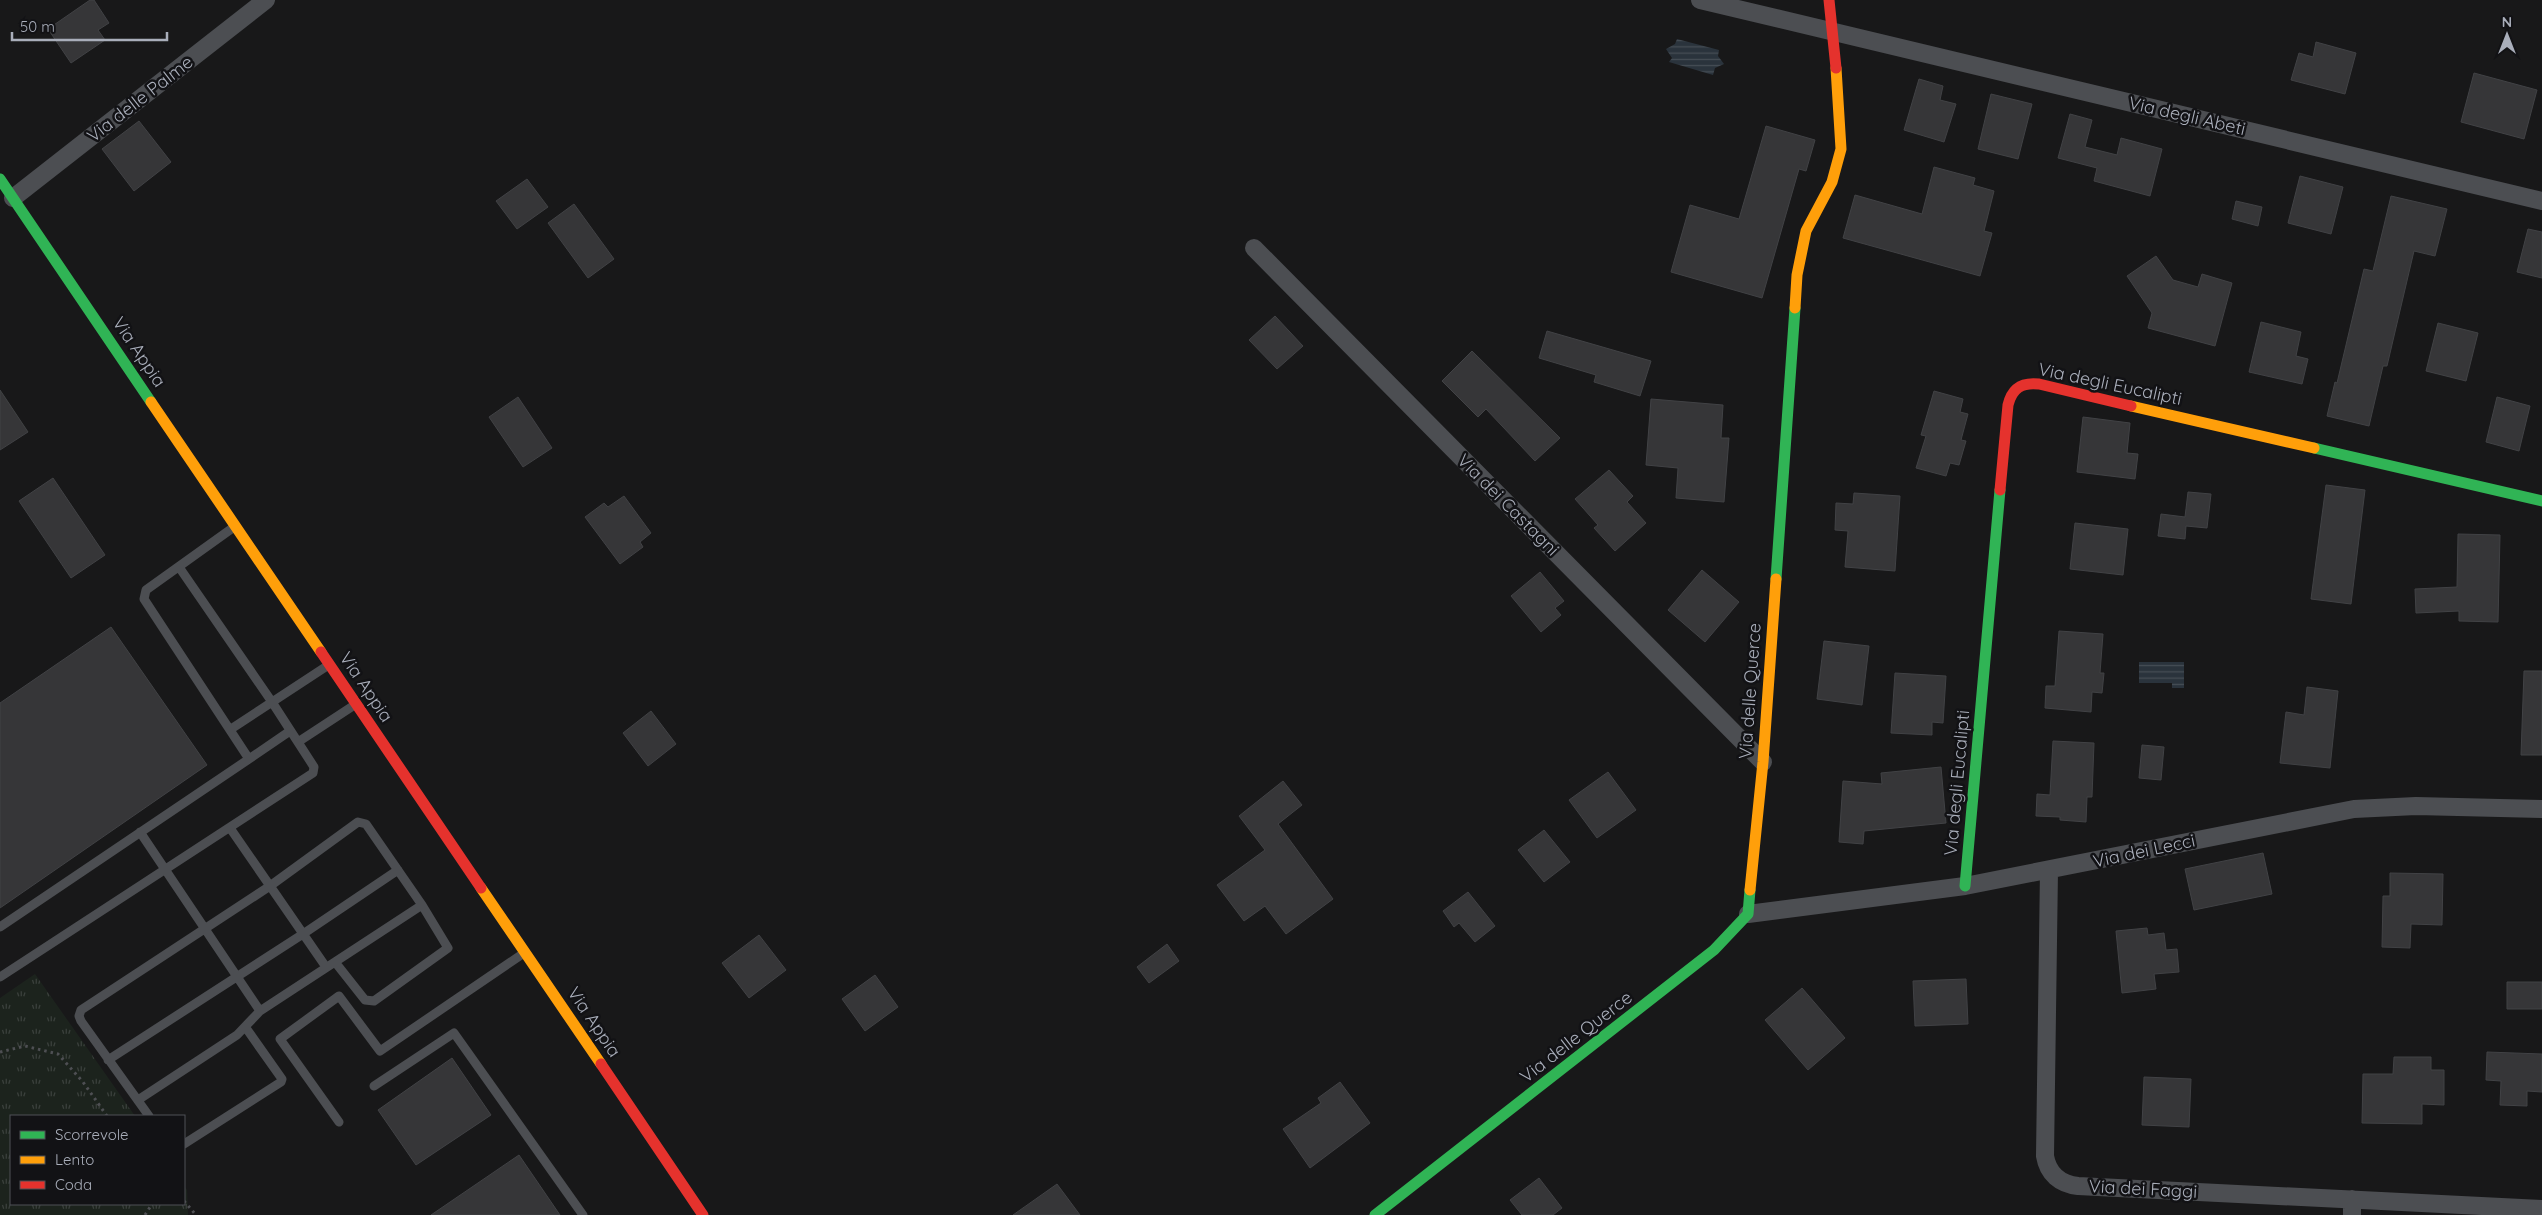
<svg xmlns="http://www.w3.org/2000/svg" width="2542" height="1215" font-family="Quicksand,sans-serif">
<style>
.park{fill:url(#park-tufts)}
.water{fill:url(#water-rules)}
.building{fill:#363638;stroke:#414245}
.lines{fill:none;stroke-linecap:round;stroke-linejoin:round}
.path{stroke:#4e4f53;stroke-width:3;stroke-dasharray:2.5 4;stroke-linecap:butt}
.lane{stroke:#4c4e52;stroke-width:9}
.street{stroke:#4c4e52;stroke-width:18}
.fast{stroke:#30b455;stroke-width:11}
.slow{stroke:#ff9f0a;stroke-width:11}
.jam{stroke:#e5322d;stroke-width:11}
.labels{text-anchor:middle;stroke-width:5;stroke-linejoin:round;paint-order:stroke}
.street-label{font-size:18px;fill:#a9aeba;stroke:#121215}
</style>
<defs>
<pattern id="park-tufts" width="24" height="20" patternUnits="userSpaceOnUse" patternTransform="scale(1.25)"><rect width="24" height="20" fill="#1c231d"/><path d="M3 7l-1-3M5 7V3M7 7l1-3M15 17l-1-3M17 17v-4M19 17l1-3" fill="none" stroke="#3a403c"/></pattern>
<pattern id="water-rules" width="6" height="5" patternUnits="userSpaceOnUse" patternTransform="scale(1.25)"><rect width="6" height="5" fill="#2a333c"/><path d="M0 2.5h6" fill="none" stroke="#464e56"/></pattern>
</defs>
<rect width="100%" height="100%" fill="#181819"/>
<path class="park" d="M35,974L135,1116H11V1204H184V1186L187,1190L188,1215H0V998Z"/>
<path class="water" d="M1677,39L1719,50L1718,56L1724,64L1715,68L1713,75L1669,62L1672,58L1666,49L1675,44Z
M2139,662H2184V688H2172V683H2139Z"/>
<path class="building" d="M90,0H94L109,23L98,30L105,40L71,63L48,29Z
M2316,42L2356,53L2345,94L2291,80L2299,53L2313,57Z
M2474,73L2537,90L2524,139L2461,122Z
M1919,79L1943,86L1940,100L1956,104L1944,142L1904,130Z
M1991,94L2032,104L2018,159L1978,149Z
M2070,114L2092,120L2085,147L2117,155L2121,138L2162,149L2150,196L2094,181L2097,168L2058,158Z
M139,121L171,162L134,191L102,149Z
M1766,126L1815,140L1806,171L1799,169L1762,298L1671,272L1690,205L1739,219Z
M1934,167L1975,178L1973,185L1994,191L1984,231L1992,233L1980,276L1843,238L1855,195L1922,214Z
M2300,176L2343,187L2331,234L2288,223Z
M527,179L548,207L517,229L496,201Z
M2391,196L2447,209L2435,256L2414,251L2387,366H2383L2369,426L2327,416L2335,382L2337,383L2364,269L2373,271Z
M2236,201L2262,207L2258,226L2232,219Z
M574,204L614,259L588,278L548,223Z
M2528,229L2542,232V278L2517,272Z
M2156,256L2173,280L2198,287L2202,274L2232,283L2215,346L2148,328L2152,313L2127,276Z
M1275,316L1303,346L1277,369L1249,340Z
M2261,322L2301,332L2296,356L2308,359L2302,384L2249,372Z
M2438,323L2478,333L2466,381L2426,371Z
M1547,331L1651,361L1640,396L1594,382L1596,375L1539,358Z
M1472,351L1560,438L1535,461L1486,409L1478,417L1442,381Z
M0,390L28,432L0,450Z
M1934,391L1963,399L1960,412L1968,414L1961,440L1966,441L1959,465L1950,463L1946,476L1916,468L1926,436L1921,435Z
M518,397L552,448L523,467L489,417Z
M2497,397L2530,406L2519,451L2486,442Z
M1651,399L1723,405L1721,438H1729L1724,502L1676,498L1678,468L1646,465Z
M2083,417L2130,423L2127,453L2138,454L2135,479L2077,472Z
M1609,470L1633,496L1627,502L1646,523L1615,551L1594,528L1598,525L1575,499Z
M53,478L105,555L71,578L19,501Z
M2326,485L2365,490L2351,604L2311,599Z
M2188,492L2211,494L2207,528L2186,526L2185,539L2158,536L2161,514L2185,517Z
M1854,493L1900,496L1895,571L1845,567L1848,531L1835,530L1836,503L1853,504Z
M624,496L651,533L640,542L643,547L620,564L585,517L604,503L608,507Z
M2075,523L2128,529L2123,575L2070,569Z
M2458,534L2500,535L2498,622L2459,621V611L2416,613L2415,589L2457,587Z
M1702,570L1739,602L1705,642L1668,610Z
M1540,572L1564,601L1555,608L1561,615L1541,632L1511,596Z
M111,627L207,765L0,908V703Z
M2059,631L2103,634L2100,673H2104L2102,693L2092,692L2091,712L2045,708L2046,686H2055Z
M1824,641L1869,646L1862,705L1817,699Z
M2524,671H2542V755H2521Z
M1895,673L1946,676L1943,723L1932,722V735L1891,733Z
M2307,687L2338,691L2330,768L2280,763L2286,712L2304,715Z
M651,711L676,744L648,766L623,733Z
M2053,741L2094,743L2092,797H2087L2086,822L2060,820V817L2036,816L2037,794L2050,795Z
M2142,745L2164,747L2161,780L2139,778Z
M1941,767L1946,823L1864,831L1863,844L1839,842L1843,781L1882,784L1881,773Z
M1608,772L1636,810L1597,838L1569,800Z
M1283,781L1302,805L1278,824L1333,899L1286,934L1265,906L1244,921L1217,885L1265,850L1239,816Z
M1544,830L1570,862L1544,882L1518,850Z
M2263,853L2272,894L2194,910L2185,869Z
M2390,873L2443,874L2442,925L2411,924L2410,948L2382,947L2383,896H2390Z
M1468,892L1495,926L1475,942L1459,923L1454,927L1443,911Z
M2147,928L2148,935L2164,933L2166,950L2177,949L2179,972L2154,974L2156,989L2122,993L2116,931Z
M759,935L786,970L749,998L722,963Z
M1167,944L1179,961L1149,983L1137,967Z
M875,975L898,1007L865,1031L842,999Z
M1966,979L1968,1024L1915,1026L1913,981Z
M2507,982H2542V1009H2507Z
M1802,988L1845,1038L1808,1070L1765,1020Z
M2487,1052L2542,1054V1092L2527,1091V1106L2500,1105L2501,1081L2486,1080Z
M2394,1057H2431V1070H2444V1105L2422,1104V1124L2362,1123L2363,1074H2393Z
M452,1058L491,1115L416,1165L378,1110Z
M2144,1077L2191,1079L2189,1127L2142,1125Z
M1340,1082L1370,1123L1310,1168L1283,1129L1321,1103L1318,1098Z
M519,1155L560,1215H431Z
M1539,1178L1562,1208L1553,1215H1522L1510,1200Z
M1057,1184L1080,1215H1013Z"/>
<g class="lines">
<path class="path" d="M0,1052L25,1046L58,1054L83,1082L107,1116
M184,1201L196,1215
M145,1215L152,1204"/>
<path class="lane" d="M231,729L327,666
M298,742L356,704
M249,759L290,731
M230,828L326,967
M140,832L260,1011
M0,927L249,759L144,599L146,590L234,527
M0,977L313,773L314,767L272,702L179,567
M108,1060L303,934L398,870
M374,1086L454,1033L583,1215
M138,1100L237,1035L260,1011L422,905L448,948L374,1001L365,1000L335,962
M149,1116L81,1021L79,1016L81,1010L270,886L358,822L366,824L422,905
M339,1122L280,1039L339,996L380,1051L524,953
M184,1144L281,1082L282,1079L246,1028"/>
<path class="street" d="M1700,0L2542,201
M13,198L266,0
M1254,248L1763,762
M2049,870L2045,1156C2048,1174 2060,1184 2078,1186L2542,1209
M1748,914L1965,886L2354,809L2416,806L2542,809
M2352,1215V1199"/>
<path class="fast" d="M0,179L151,402
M2314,448L2542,501
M1776,579L1795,308
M1965,886L2000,490
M1375,1215L1714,950L1748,914L1750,890"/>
<path class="slow" d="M1795,308L1797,275L1806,231L1832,182L1841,149L1836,68
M151,402L321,652
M2131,406L2314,448
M481,888L601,1064
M1750,890L1763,762L1776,579"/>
<path class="jam" d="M1829,0L1836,68
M2000,490L2008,405C2012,388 2022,382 2039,384L2131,406
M321,652L481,888
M601,1064L703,1215"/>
</g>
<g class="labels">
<g class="street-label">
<text transform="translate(140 99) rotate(-38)" y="6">Via delle Palme</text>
<text transform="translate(2187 116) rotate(13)" y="6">Via degli Abeti</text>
<text transform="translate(139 352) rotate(56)" y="6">Via Appia</text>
<text transform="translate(2110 384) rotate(12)" y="6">Via degli Eucalipti</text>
<text transform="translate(1508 505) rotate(45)" y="6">Via dei Castagni</text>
<text transform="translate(366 687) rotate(56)" y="6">Via Appia</text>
<text transform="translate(1750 691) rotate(-86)" y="6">Via delle Querce</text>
<text transform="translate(1957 783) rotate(-85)" y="6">Via degli Eucalipti</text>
<text transform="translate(2144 851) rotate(-12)" y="6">Via dei Lecci</text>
<text transform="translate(594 1022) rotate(56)" y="6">Via Appia</text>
<text transform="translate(1576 1037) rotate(-38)" y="6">Via delle Querce</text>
<text transform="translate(2143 1189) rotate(3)" y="6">Via dei Faggi</text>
</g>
</g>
<rect x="10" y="1115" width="175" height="90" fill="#121215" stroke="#4e5057"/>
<rect x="20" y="1131" width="25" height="8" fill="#30b455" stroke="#4e5057"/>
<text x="55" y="1140" font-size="15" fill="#a9aeba">Scorrevole</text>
<rect x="20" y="1156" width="25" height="8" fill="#ff9f0a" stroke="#4e5057"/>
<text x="55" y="1165" font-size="15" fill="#a9aeba">Lento</text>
<rect x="20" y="1181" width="25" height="8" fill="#e5322d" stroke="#4e5057"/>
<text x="55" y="1190" font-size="15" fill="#a9aeba">Coda</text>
<g transform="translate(2507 35)" stroke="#121215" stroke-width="4" paint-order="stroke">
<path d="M0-4L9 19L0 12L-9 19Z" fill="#a9aeba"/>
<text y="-8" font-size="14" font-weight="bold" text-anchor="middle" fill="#a9aeba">N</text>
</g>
<path d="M12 32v8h155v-8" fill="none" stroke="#a9aeba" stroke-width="2.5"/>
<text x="20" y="32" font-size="15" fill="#a9aeba" stroke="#121215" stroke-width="4" paint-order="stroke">50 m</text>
</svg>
